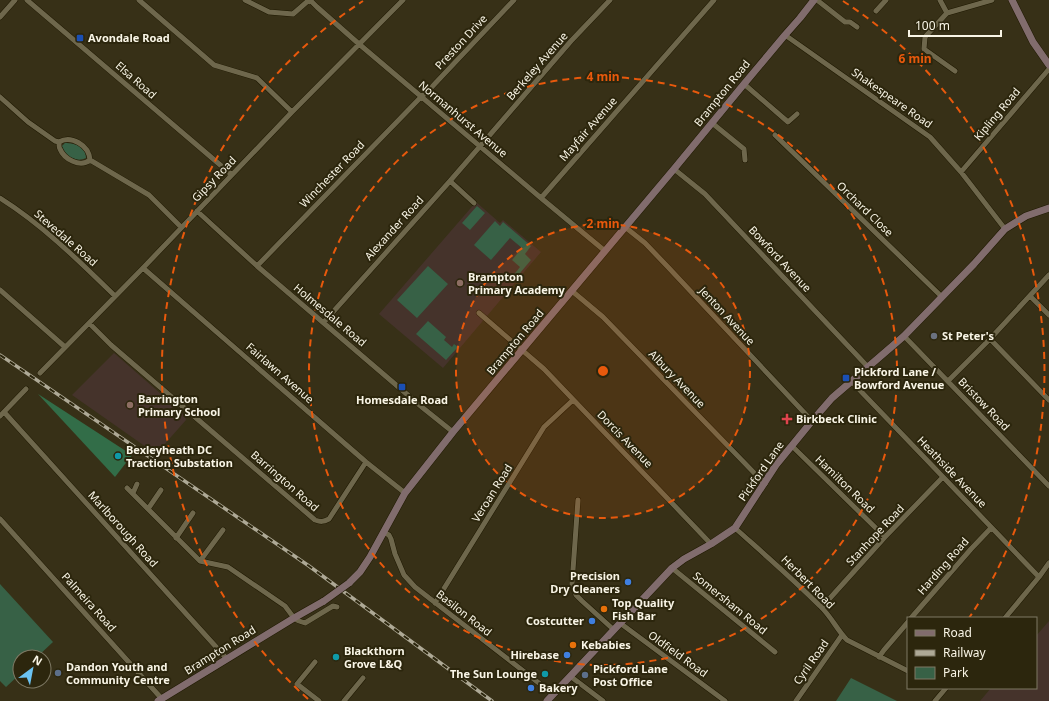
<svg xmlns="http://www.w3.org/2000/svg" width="1049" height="701" font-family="'Noto Sans',sans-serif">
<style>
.education{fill:#45332b}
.green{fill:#376146}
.forest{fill:#326d48}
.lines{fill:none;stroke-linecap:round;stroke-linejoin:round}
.street-casing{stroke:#1e1801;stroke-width:6}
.secondary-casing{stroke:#1e1801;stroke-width:8}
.street{stroke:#6e674c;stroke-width:5}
.secondary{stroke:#816c6d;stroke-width:7}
.rail-casing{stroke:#aea996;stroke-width:3.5}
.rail{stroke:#2c260d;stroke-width:2;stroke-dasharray:6;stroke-linecap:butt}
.secondary-bridge-casing{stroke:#1e1801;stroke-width:8;stroke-linecap:butt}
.secondary-bridge{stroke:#816c6d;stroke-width:7}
.ring{fill:none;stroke:#e8590c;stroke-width:2;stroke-dasharray:7 5}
.transit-dot{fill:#1a4fb4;stroke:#2c260d;stroke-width:1.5}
.education-dot{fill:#8d6e63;stroke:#2c260d;stroke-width:1.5}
.worship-dot{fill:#6b7280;stroke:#2c260d;stroke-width:1.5}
.health-dot{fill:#e0444e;stroke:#2c260d;stroke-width:1.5}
.culture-dot{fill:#0f9aa8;stroke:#2c260d;stroke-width:1.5}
.shop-dot{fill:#3f7fe0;stroke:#2c260d;stroke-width:1.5}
.food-dot{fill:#e8710a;stroke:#2c260d;stroke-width:1.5}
.service-dot{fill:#5c6f8a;stroke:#2c260d;stroke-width:1.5}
.labels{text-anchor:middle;stroke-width:4;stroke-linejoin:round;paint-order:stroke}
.poi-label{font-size:11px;font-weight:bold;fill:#f9f5e6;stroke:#2c260d;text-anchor:start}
.street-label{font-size:11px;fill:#f9f5e6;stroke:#2c260d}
.centre{fill:#e8590c;stroke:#2c260d;stroke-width:2}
.ring-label{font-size:12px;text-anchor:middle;font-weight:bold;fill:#e8590c;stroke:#2c260d;stroke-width:4;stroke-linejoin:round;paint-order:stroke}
</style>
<rect width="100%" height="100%" fill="#373017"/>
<path class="education" d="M476,202L500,223L503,220L541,252L443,368L379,314Z
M114,353L184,414L186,420L156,454L72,395Z
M1049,621V701H980L991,688H1036V636Z"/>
<path class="green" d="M65,143C75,143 86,147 86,158C75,163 66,156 62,146Z
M477,206L485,213L470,230L462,223Z
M495,221L500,226L503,222L531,246L525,254L531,260L515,279L512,277L520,267L512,260L522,248L510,238L491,260L474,245Z
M428,266L448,284L417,318L397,300Z
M428,321L446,337L444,340L452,347L454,344L458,347L446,360L416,334Z
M0,584L53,642L37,657H20V674L6,687L0,681Z
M851,678L897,701H836Z"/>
<path class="forest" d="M38,394L132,455L115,477Z"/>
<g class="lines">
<defs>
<path id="street" d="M27,0L232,175
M139,0L214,65L257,78L292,112
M245,0L269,12L293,14L309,0
M310,0L317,7L359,44L541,198L605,251
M817,0L845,22H850L857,27
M940,0L947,13
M876,11L886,0
M0,17L15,0
M785,35L930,137L961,172L1005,229
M955,71L924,49L925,37L947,13L992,0
M744,84L788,122L797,114
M0,97L28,122L55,141L59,142C71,135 89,145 90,160C80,168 64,159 60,149C59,148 59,144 59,142
M712,123L744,149L745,160
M775,135L942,297
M90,160L149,195L181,227
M674,169L705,194L868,367
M961,172L1049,69
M450,181L474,203
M0,198C43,225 79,261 115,296
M541,198L714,0
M197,211L257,266L423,408L453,432
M625,227L645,243L667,266L812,421
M257,266L421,97L428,91L514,0
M143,268L366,462L405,493
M0,290L65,347
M572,291L603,317L765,484
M1030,296L1049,315
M479,313L544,369L711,544
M324,322L450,181L571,41L610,0
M89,323L111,345L315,520C321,522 323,522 329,519L366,462
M904,336L1049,486
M990,339L1049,400
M40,373L143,268L292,112L403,0
M851,381L1039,577
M948,381L990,339L1049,275
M4,412L227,659
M0,416L26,389
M792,446L885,537
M127,488L200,561L228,567L285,606L294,618L299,621L305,623L333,606L337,607
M133,493L137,484
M578,500L572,584L576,595L582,601L614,630
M148,509L161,490
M0,519L162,699
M735,528C764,554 793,579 820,606C831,616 837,630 847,640L908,671
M383,532L389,535L391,539L395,554L404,575L415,587L553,694
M176,538L193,513
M200,561L223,530
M672,568L775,652
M435,603L544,427L573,400
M822,607L885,537L943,477
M911,618L971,549L991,528
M1005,618L1039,577L1049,563
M620,623L725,701
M879,657L884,650L908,622
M315,662L297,684L319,701
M570,676L603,701
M344,701L363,678
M796,701L842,635
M935,701L946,688"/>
<path id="secondary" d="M1012,0L1033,42L1049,65
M349,583L360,572L370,557L405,493L453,432L674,169L744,84L785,35L800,18L814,0
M158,701L294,618L324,601
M547,701L672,568L684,559L711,544L735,528L776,465L812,421L832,398L904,336L974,264L1005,229L1026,216L1049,208"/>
</defs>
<use href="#street" class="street-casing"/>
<use href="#secondary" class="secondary-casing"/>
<use href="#street" class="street"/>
<use href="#secondary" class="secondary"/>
<defs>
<path id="rail" d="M0,355L309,566L492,701"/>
</defs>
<use href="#rail" class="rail-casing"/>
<use href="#rail" class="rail"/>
<defs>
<path id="secondary-bridge" d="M324,601L349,583"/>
</defs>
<use href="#secondary-bridge" class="secondary-bridge-casing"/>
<use href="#secondary-bridge" class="secondary-bridge"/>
</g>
<circle cx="603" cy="371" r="147" fill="#e8590c" fill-opacity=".12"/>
<g class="ring">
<circle cx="603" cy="371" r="147"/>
<circle cx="603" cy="371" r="294"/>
<path d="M308 699A441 441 0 0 1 363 1M843 1A441 441 0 0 1 969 618"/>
</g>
<g class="transit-dot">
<rect x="76" y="34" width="8" height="8" rx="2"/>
<rect x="842" y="374" width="8" height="8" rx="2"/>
<rect x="398" y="383" width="8" height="8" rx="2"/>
</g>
<g class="education-dot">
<circle cx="460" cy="283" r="4"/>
<circle cx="130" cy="405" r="4"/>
</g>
<circle class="worship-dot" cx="934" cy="336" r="4"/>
<path class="health-dot" d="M785 413h4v4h4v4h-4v4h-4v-4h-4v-4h4z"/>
<g class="culture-dot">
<circle cx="118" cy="456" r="4"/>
<circle cx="336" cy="657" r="4"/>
<circle cx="545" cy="674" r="4"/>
</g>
<g class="shop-dot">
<circle cx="628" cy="582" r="4"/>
<circle cx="592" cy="621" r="4"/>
<circle cx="567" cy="655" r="4"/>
<circle cx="531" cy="688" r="4"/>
</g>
<g class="food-dot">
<circle cx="604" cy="609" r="4"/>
<circle cx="573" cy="645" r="4"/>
</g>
<g class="service-dot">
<circle cx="58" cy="673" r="4"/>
<circle cx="585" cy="675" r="4"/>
</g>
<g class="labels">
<g class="poi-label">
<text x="88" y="42">Avondale Road</text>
<text x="468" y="281">Brampton<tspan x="468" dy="13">Primary Academy</tspan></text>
<text x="942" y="340">St Peter's</text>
<text x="854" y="376">Pickford Lane /<tspan x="854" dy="13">Bowford Avenue</tspan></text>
<text x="138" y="403">Barrington<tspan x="138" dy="13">Primary School</tspan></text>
<text x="402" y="404" text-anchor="middle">Homesdale Road</text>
<text x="796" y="423">Birkbeck Clinic</text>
<text x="126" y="454">Bexleyheath DC<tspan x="126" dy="13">Traction Substation</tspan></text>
<text x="620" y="580" text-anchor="end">Precision<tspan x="620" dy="13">Dry Cleaners</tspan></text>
<text x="612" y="607">Top Quality<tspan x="612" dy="13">Fish Bar</tspan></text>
<text x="584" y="625" text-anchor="end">Costcutter</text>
<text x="581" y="649">Kebabies</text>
<text x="344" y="655">Blackthorn<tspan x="344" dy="13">Grove L&amp;Q</tspan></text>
<text x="559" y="659" text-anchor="end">Hirebase</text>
<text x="66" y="671">Dandon Youth and<tspan x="66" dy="13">Community Centre</tspan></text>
<text x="593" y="673">Pickford Lane<tspan x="593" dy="13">Post Office</tspan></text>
<text x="537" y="678" text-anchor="end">The Sun Lounge</text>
<text x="539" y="692">Bakery</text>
</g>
<g class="street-label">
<text transform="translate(461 42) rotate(-47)" y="4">Preston Drive</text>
<text transform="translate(537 66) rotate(-49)" y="4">Berkeley Avenue</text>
<text transform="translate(136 80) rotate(41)" y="4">Elsa Road</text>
<text transform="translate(722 93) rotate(-51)" y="4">Brampton Road</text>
<text transform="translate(892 98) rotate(35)" y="4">Shakespeare Road</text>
<text transform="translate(997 114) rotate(-50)" y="4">Kipling Road</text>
<text transform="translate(463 119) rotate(40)" y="4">Normanhurst Avenue</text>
<text transform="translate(588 129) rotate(-49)" y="4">Mayfair Avenue</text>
<text transform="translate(332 174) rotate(-46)" y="4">Winchester Road</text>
<text transform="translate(214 179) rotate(-46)" y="4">Gipsy Road</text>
<text transform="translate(865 209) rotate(44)" y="4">Orchard Close</text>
<text transform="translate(394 228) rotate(-48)" y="4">Alexander Road</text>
<text transform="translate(66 238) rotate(41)" y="4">Stevedale Road</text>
<text transform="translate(780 259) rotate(47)" y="4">Bowford Avenue</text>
<text transform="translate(330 315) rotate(40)" y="4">Holmesdale Road</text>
<text transform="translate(727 316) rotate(47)" y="4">Jenton Avenue</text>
<text transform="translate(515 342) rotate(-50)" y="4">Brampton Road</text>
<text transform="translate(280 373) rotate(41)" y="4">Fairlawn Avenue</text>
<text transform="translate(677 379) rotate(46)" y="4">Albury Avenue</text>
<text transform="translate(984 404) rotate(46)" y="4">Bristow Road</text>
<text transform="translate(625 439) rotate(46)" y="4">Dorcis Avenue</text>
<text transform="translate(761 471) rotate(-55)" y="4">Pickford Lane</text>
<text transform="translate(952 472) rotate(46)" y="4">Heathside Avenue</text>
<text transform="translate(285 481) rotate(41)" y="4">Barrington Road</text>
<text transform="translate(845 484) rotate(44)" y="4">Hamilton Road</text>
<text transform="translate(492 493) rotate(-58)" y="4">Veroan Road</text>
<text transform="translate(123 529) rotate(48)" y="4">Marlborough Road</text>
<text transform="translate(875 535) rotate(-47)" y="4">Stanhope Road</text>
<text transform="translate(943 566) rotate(-49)" y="4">Harding Road</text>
<text transform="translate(808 582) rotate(45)" y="4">Herbert Road</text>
<text transform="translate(89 602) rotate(48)" y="4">Palmeira Road</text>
<text transform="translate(730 603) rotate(39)" y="4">Somersham Road</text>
<text transform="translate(464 613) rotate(38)" y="4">Basilon Road</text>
<text transform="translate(220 650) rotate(-32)" y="4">Brampton Road</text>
<text transform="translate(678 654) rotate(36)" y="4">Oldfield Road</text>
<text transform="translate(811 662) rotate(-55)" y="4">Cyril Road</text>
</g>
</g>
<circle cx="603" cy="371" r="6" class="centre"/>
<g class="ring-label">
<text x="915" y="63">6 min</text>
<text x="603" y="81">4 min</text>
<text x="603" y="228">2 min</text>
</g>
<rect x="907" y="617" width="130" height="72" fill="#2c260d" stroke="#7e7964"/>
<rect x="915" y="630" width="20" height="6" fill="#816c6d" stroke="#7e7964"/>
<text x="943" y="637" font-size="12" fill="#f9f5e6">Road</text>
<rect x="915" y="650" width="20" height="6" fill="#aea996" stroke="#7e7964"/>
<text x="943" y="657" font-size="12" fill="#f9f5e6">Railway</text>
<rect x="915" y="667" width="20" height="12" fill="#376146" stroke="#7e7964"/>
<text x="943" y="677" font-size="12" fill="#f9f5e6">Park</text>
<g transform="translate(32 669) rotate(32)"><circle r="19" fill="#2c260d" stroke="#7e7964"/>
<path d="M0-3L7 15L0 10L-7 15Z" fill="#6bc3f2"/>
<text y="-6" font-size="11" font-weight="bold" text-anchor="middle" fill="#f9f5e6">N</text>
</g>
<path d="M909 30v6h92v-6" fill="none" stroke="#f9f5e6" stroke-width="2"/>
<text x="915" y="30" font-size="12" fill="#f9f5e6" stroke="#2c260d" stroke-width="3" paint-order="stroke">100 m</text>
</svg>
